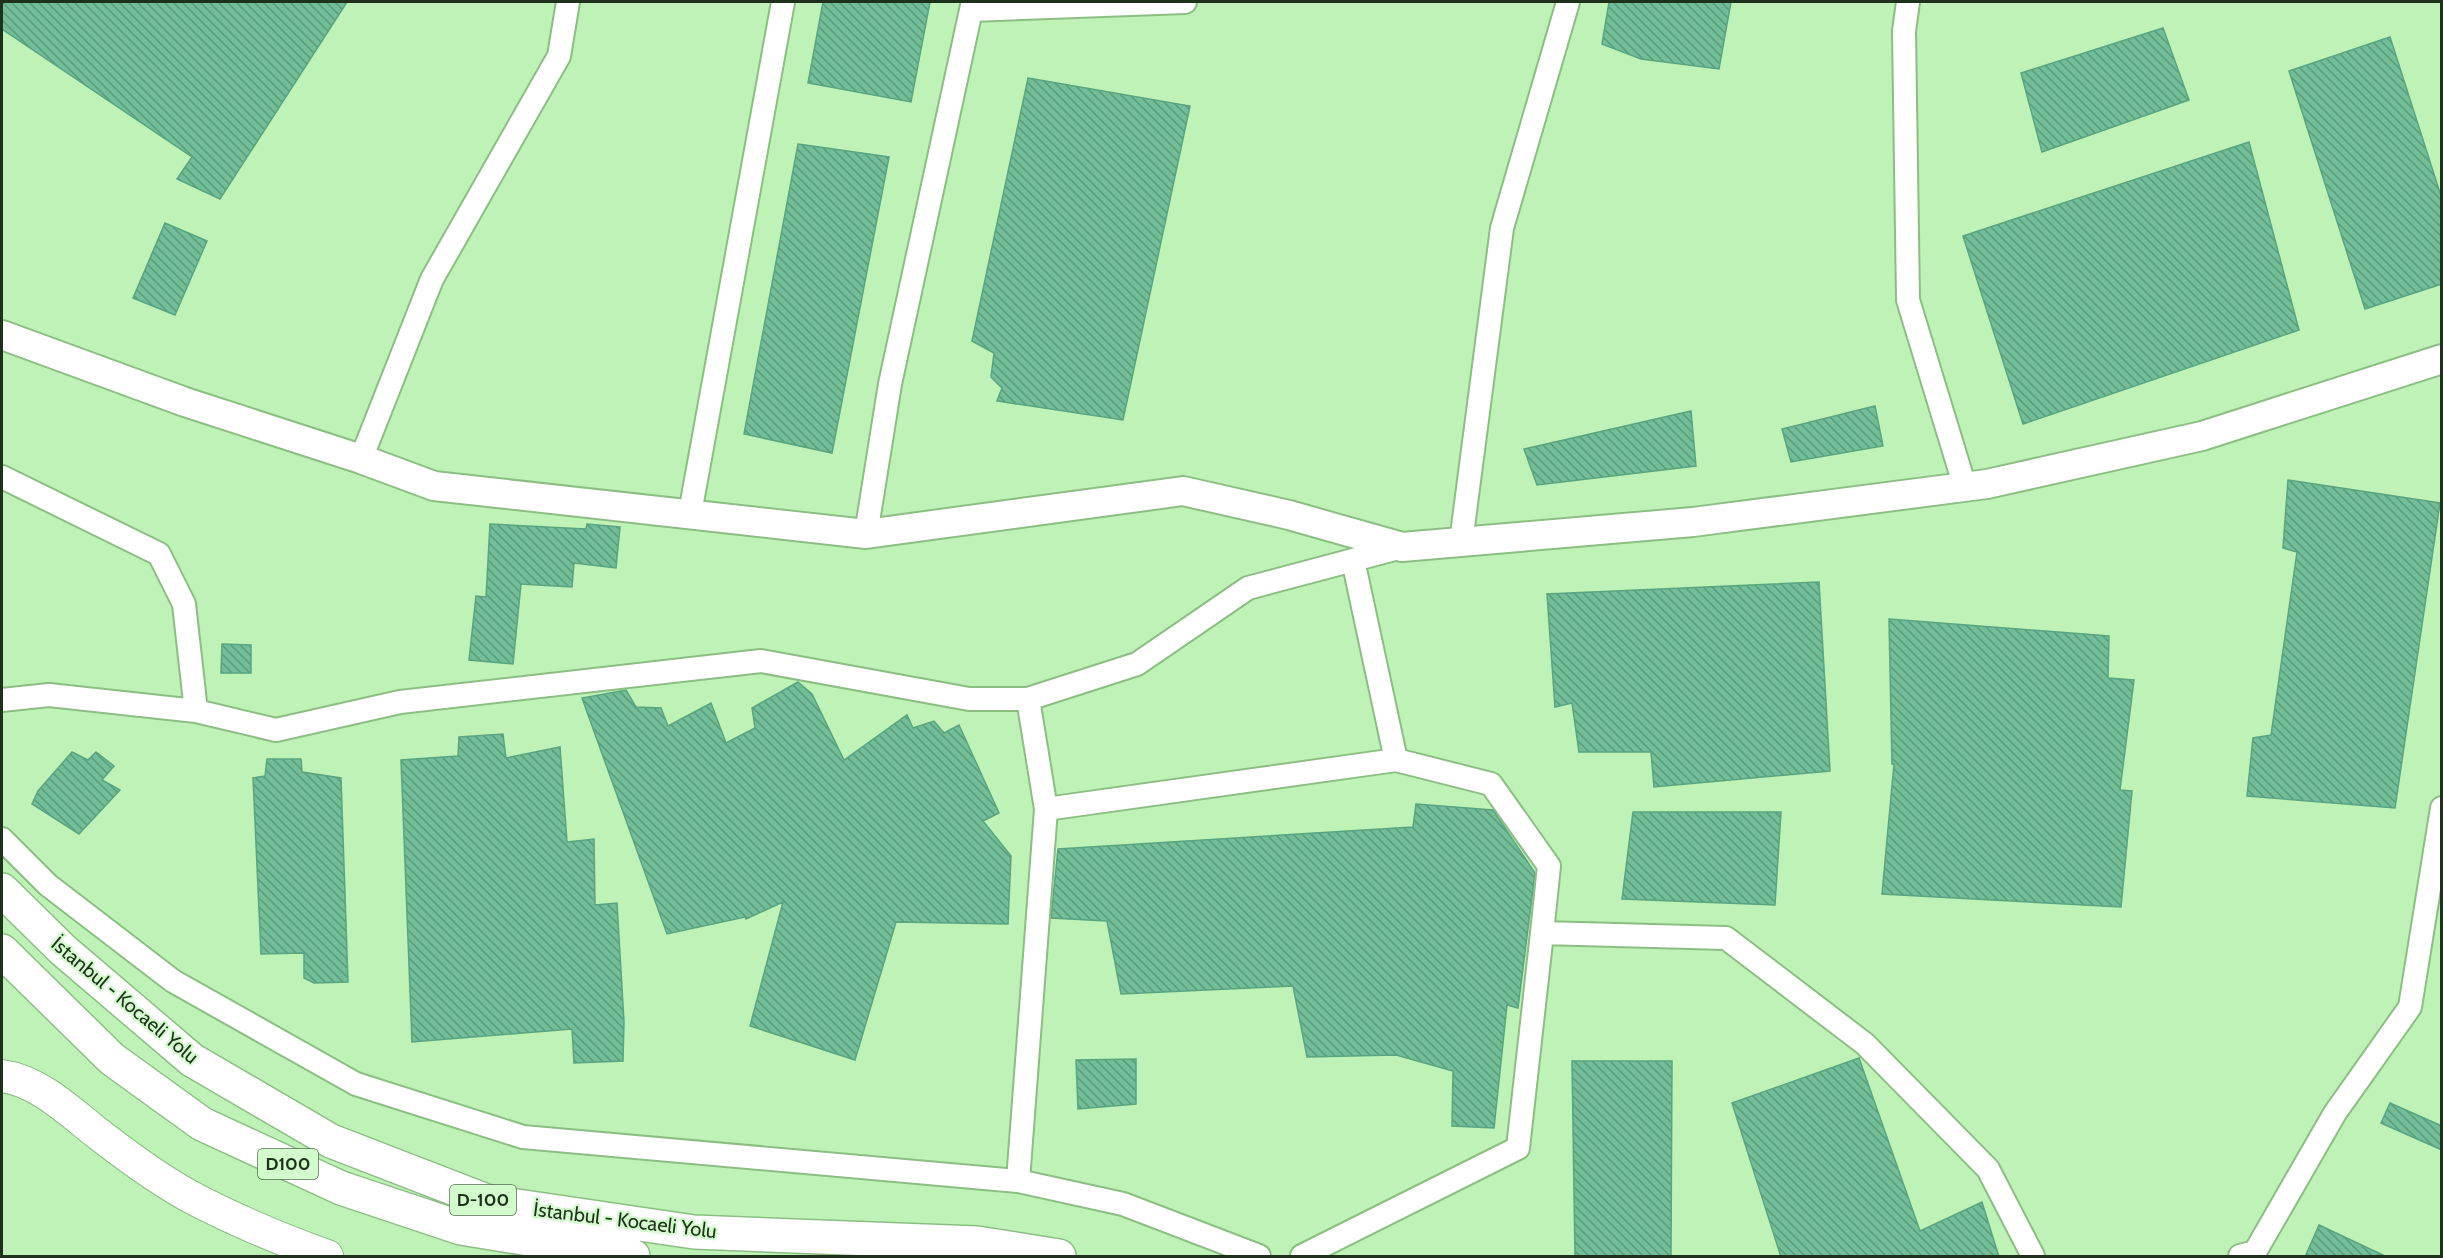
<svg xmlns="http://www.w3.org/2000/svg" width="2443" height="1258" font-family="Cabin,sans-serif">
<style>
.building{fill:url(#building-back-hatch);stroke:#58a580;stroke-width:1.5}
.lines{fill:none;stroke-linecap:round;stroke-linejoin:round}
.minor-casing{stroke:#8cbe84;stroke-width:26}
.tertiary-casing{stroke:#8cbe84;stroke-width:32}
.secondary-casing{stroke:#8cbe84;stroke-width:34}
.trunk-casing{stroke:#8cbe84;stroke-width:36}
.minor{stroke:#fff;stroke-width:22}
.tertiary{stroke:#fff;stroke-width:28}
.secondary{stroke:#fff;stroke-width:32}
.trunk{stroke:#fff;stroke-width:33}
.labels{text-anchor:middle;stroke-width:4.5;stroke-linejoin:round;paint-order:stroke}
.shield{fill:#d3fccc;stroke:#546f50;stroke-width:1.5}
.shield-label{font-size:18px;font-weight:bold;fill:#1e321b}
.street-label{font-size:20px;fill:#1e321b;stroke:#d3fccc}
</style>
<defs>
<pattern id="building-back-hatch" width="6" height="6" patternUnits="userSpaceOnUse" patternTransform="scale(1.5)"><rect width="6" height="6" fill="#71be98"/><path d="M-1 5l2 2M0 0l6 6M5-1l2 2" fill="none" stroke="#5c9b7b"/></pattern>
</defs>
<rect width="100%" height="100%" fill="#bef2b6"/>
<path class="building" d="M2,2H347L220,199L177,179L192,157L2,29Z
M823,2H930L911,102L808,83Z
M1609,2H1731L1719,69L1641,59L1602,44Z
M2163,28L2189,100L2042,152L2021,73Z
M2390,37L2442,199V284L2365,309L2289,71Z
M1028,78L1190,106L1123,420L997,401L1002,388L991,377L994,353L972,341Z
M2249,142L2299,330L2023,424L1963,236Z
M798,144L889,157L832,453L744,434Z
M165,223L207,241L175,315L133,298Z
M1875,406L1883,446L1791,462L1782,429Z
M1691,411L1696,466L1537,485L1524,449Z
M2288,480L2440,503L2395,808L2247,796L2253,738L2271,735L2297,552L2283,548Z
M490,524L586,529L587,524L620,527L616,568L574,563L572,587L521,584L513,664L469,660L476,596L486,597Z
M1819,582L1830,771L1654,787L1651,752H1579L1572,703L1555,707L1547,594Z
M1889,619L2109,636L2108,678L2134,680L2120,790L2132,791L2121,907L1882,894L1894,764H1892Z
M222,644L251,645V673H221Z
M798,682L812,694L844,760L907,715L913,728L934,721L944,733L959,725L999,813L983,821L1011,856L1008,924L896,922L855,1060L750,1026L783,902L746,919L745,917L667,934L582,698L626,690L636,707L661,708L668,726L711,703L726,743L755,728L752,708Z
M503,734L506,758L560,747L567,842L594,839L595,905L617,903L624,1022L623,1061L574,1063L572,1029L412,1042L401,760L458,756L459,737Z
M72,752L88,760L96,752L114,766L102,780L120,790L79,834L32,804L38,791Z
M267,759H301L302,772L341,778L348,982L314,983L304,978V953L261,954L253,778L265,776Z
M1416,804L1493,810L1535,873L1518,1008L1507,1005L1494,1128L1452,1126L1453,1071L1396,1055L1307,1057L1293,986L1121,994L1107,921L1051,918L1058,849L1413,827Z
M1633,812H1781L1775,905L1622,899Z
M1859,1058L1920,1231L1982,1202L1999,1257H1781L1732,1103Z
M1136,1059V1104L1078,1109L1076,1060Z
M1572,1061H1672L1671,1257H1575Z
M2390,1103L2442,1126V1150L2381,1123Z
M2319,1225L2387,1257H2305Z"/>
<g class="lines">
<defs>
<path id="minor" d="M973,2L971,10L1185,2
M1908,2L1904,31L1908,300L1965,487
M361,459L432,279L559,56L568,2
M2,477L159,554L184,604L196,711
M690,513L783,2
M866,534L890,384L971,10
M1461,542L1502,228L1568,2
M1353,560L1396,760L1491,784L1549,866L1542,933L1726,938L1865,1044L1988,1169L2033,1256
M2,700L49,695L196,711L276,730L400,702L761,661L969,699H1028L1137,664L1248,588L1402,547
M1046,809L1396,760
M2,839L48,885L173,981L356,1084L523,1137L1018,1181L1123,1204L1259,1256
M1018,1181L1046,809L1028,699
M1302,1256L1518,1148L1542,933
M2240,1256L2255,1252L2335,1113L2410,1007L2442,808"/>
<path id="tertiary" d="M2,335L185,402L361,459L434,486L866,534L1183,491L1289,515L1402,547L1693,522L1987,484L2202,436L2442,359"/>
<path id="secondary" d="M2,1076C41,1081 74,1116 105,1139C131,1159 160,1180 189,1196C232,1219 280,1239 327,1256"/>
<path id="trunk" d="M2,890L63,950L192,1060L331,1141L489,1202L694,1232L977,1243L1059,1256
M2,951L112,1059L202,1124L341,1188L461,1228L633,1256"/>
</defs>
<use href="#minor" class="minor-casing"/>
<use href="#tertiary" class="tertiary-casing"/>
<use href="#secondary" class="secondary-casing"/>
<use href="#trunk" class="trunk-casing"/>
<use href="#minor" class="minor"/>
<use href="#tertiary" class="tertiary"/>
<use href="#secondary" class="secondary"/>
<use href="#trunk" class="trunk"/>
</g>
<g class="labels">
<g class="shield">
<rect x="258" y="1149" width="60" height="30" rx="4.5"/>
<rect x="450" y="1185" width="66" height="30" rx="4.5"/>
</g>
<g class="shield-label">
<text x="288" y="1170">D100</text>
<text x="483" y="1206">D-100</text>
</g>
<g class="street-label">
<text transform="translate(125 1000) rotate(40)" y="7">İstanbul - Kocaeli Yolu</text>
<text transform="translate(625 1220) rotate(7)" y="7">İstanbul - Kocaeli Yolu</text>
</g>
</g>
<rect width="2443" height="1258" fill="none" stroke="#1e321b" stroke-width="6"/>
</svg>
